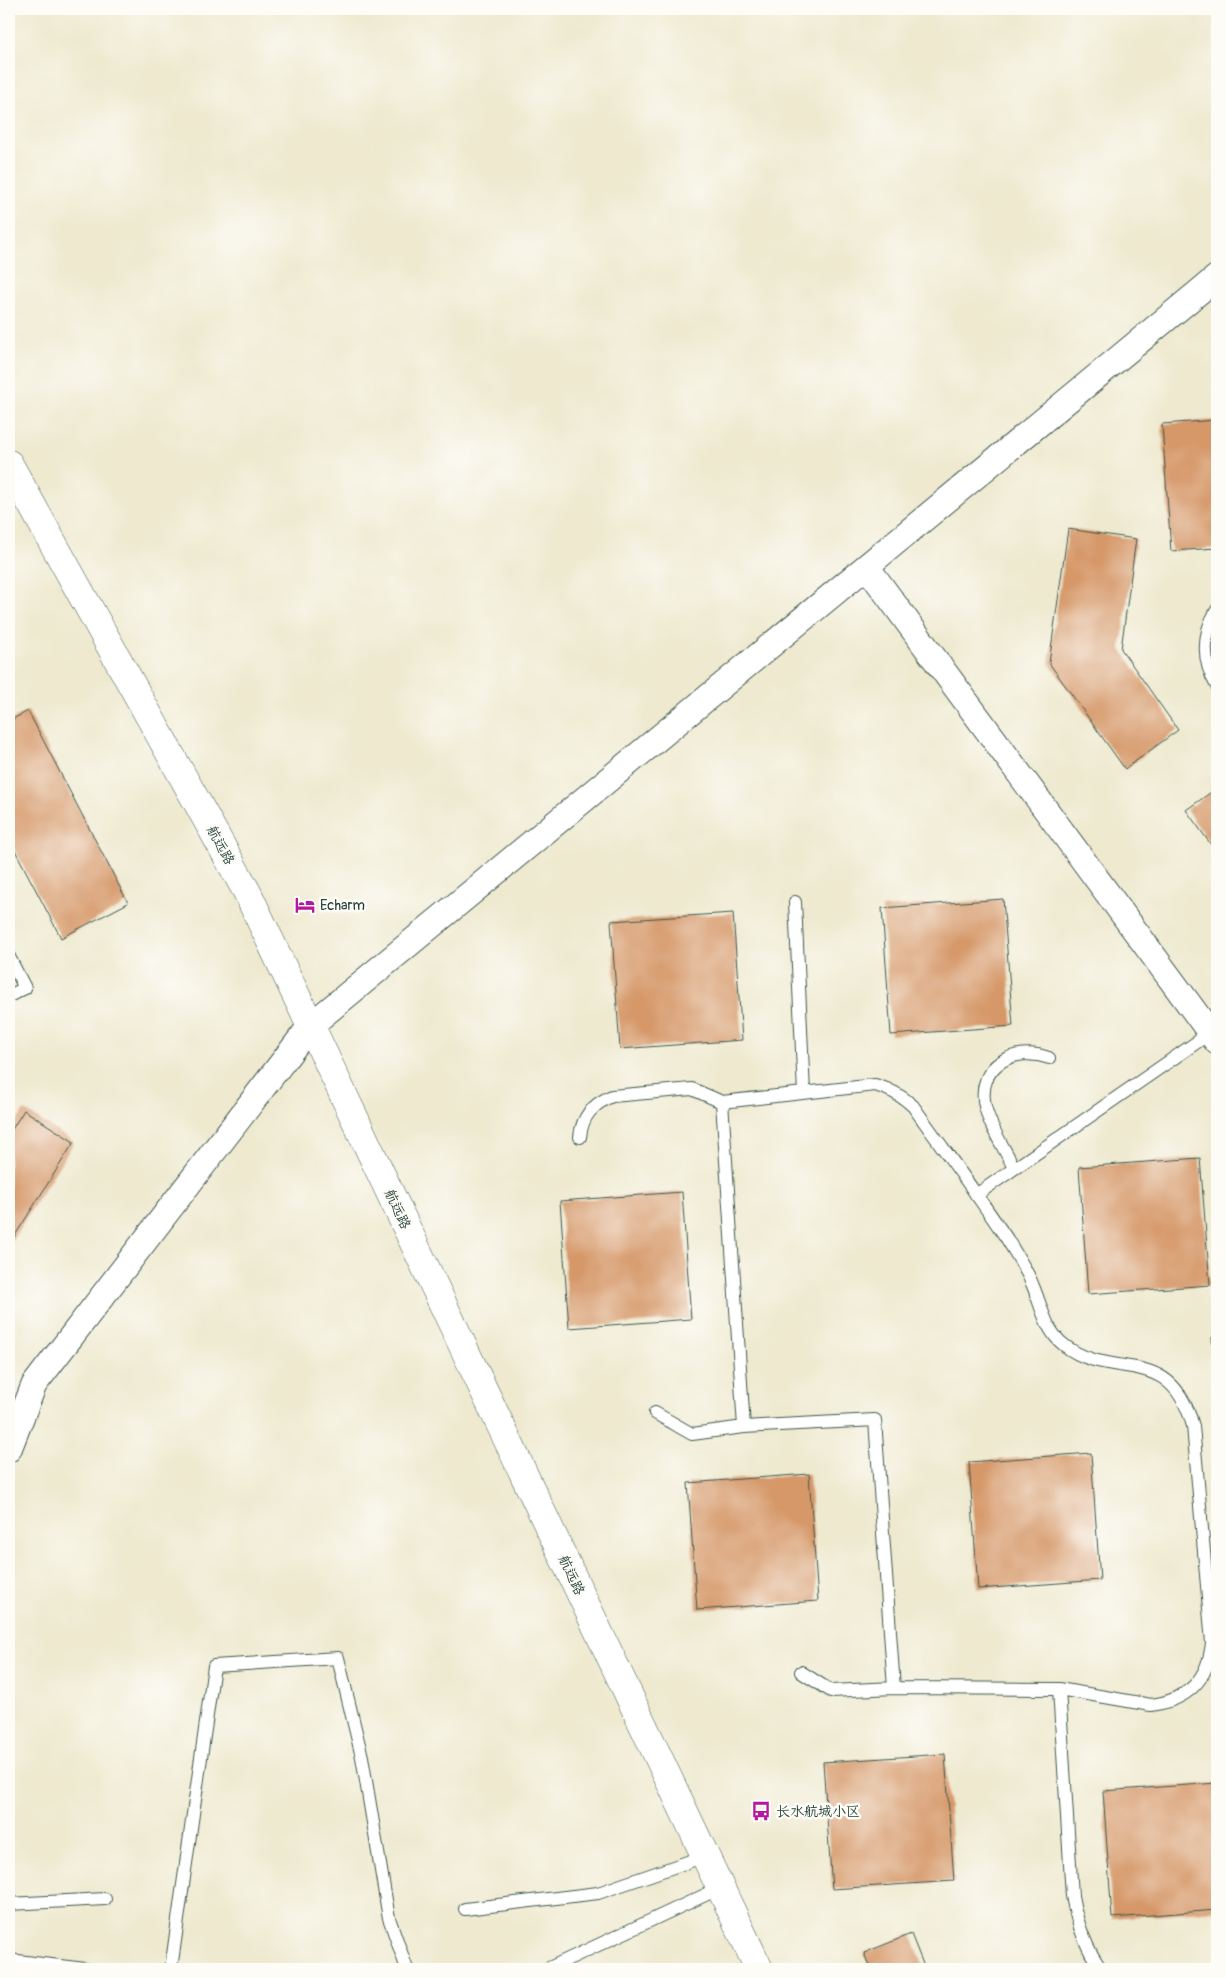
<svg xmlns="http://www.w3.org/2000/svg" width="1226" height="1978" font-family="Pangolin,'LXGW WenKai TC',sans-serif">
<style>
.building{fill:#d69869}
.lines{fill:none;stroke-linecap:round;stroke-linejoin:round}
.service-casing{stroke:#3e574b;stroke-width:14}
.minor-casing{stroke:#3e574b;stroke-width:27}
.tertiary-casing{stroke:#3e574b;stroke-width:29}
.service{stroke:#fff;stroke-width:12}
.minor{stroke:#fff;stroke-width:25}
.tertiary{stroke:#fff;stroke-width:28}
.labels{text-anchor:middle;stroke-width:5;stroke-linejoin:round;paint-order:stroke}
.street-label{font-size:14px;fill:#1f3d34;stroke:#fdfcf7}
.poi-label{font-size:14px;fill:#1f3d34;stroke:#fdfcf7;text-anchor:start}
</style>
<rect width="100%" height="100%" fill="#fdfcf7"/>
<filter id="ink" filterUnits="userSpaceOnUse"><feTurbulence type="fractalNoise" baseFrequency=".02" numOctaves="2"/><feDisplacementMap in="SourceGraphic" scale="10" xChannelSelector="R" yChannelSelector="G"/><feConvolveMatrix kernelMatrix="1 2 1 2 8 2 1 2 1" color-interpolation-filters="sRGB"/></filter>
<filter id="wash" filterUnits="userSpaceOnUse"><feTurbulence type="fractalNoise" baseFrequency=".0096" numOctaves="4" result="noise"/><feDisplacementMap in="SourceGraphic" scale="20" xChannelSelector="R" yChannelSelector="G"/><feGaussianBlur stdDeviation="1.12" result="paint"/><feColorMatrix in="noise" values="0 0 0 0 0 0 0 0 0 0 0 0 0 0 0 0 0 1.4 0 .05"/><feComposite in="paint" operator="in"/></filter>
<g filter="url(#wash)">
<rect width="100%" height="100%" fill="#eee9cf"/>
<g id="blocks">
<path class="building" d="M1217,420V548L1171,551L1162,424Z
M1068,529L1136,539L1121,649L1178,730L1125,769L1049,663Z
M28,711L128,903L61,938L9,839V721Z
M1217,788V853L1186,810Z
M1003,899L1013,1026L891,1035L882,908Z
M733,913L742,1040L620,1049L611,921Z
M24,1110L74,1142L9,1245V1134Z
M1200,1158L1210,1285L1088,1294L1079,1167Z
M682,1192L691,1319L569,1328L560,1201Z
M1212,1337H1217V1394H1216Z
M1091,1453L1100,1580L978,1589L969,1462Z
M809,1474L818,1601L697,1610L688,1483Z
M945,1754L954,1881L832,1889L823,1762Z
M1217,1783V1910L1112,1918L1103,1791Z
M911,1934L925,1969H870L864,1953Z"/>
</g>
</g>
<g filter="url(#ink)">
<use href="#blocks" fill-opacity="0" stroke="#3e574b" stroke-width="1"/>
<g class="lines">
<defs>
<path id="service" d="M1217,610C1202,634 1202,662 1217,686
M795,902L804,1093
M9,957L25,988L9,996
M722,1102L744,1427L875,1420L894,1688
M580,1137C582,1116 593,1104 612,1096L692,1089L722,1102L875,1085C890,1089 901,1095 913,1106C944,1150 977,1194 1007,1239C1016,1254 1027,1270 1033,1286C1042,1307 1045,1330 1064,1345C1112,1383 1170,1342 1193,1426L1212,1643C1208,1680 1188,1700 1151,1705L1059,1689L894,1688L831,1691L801,1672
M1014,1168C1005,1149 989,1126 985,1106C976,1066 1014,1045 1049,1058
M976,1195L1213,1031
M655,1413L692,1434L744,1427
M1059,1689L1072,1896C1077,1923 1085,1947 1101,1969
M9,1904L105,1899
M465,1909L598,1893L705,1856
M9,1960L85,1969
M171,1969L214,1666L338,1658L362,1757L389,1918L407,1969
M547,1969L720,1888"/>
<path id="minor" d="M867,567L1217,1042
M9,1449L34,1385L311,1025L1217,277"/>
<path id="tertiary" d="M9,464L247,892L759,1969"/>
</defs>
<use href="#service" class="service-casing"/>
<use href="#minor" class="minor-casing"/>
<use href="#tertiary" class="tertiary-casing"/>
<use href="#service" class="service"/>
<use href="#minor" class="minor"/>
<use href="#tertiary" class="tertiary"/>
</g>
</g>
<defs>
<symbol id="hotel-bare" viewBox="-9 -9 18 18"><path d="M-6-4.5h1.5V1H6V5H4.5V3h-9V5H-6ZM-4 0a1.8 1.8 0 1 1 3.6 0ZM.5 0V-2.5h3Q6-2.5 6 0Z" fill="#b5179e" stroke="#fdfcf7" stroke-width="2.5" paint-order="stroke"/></symbol>
<symbol id="bus-bare" viewBox="-9 -9 18 18"><path d="M-5-6H5V4H4V6H2V4H-2V6H-4V4H-5ZM-3.5-4V0h7V-4ZM-3.5 1.2v1.5H-2V1.2ZM2 1.2v1.5H3.5V1.2Z" fill="#b5179e" stroke="#fdfcf7" stroke-width="2.5" paint-order="stroke"/></symbol>
</defs>
<g fill-rule="evenodd">
<use href="#hotel-bare" x="291" y="891" width="28" height="28"/>
<use href="#bus-bare" x="747" y="1797" width="28" height="28"/>
</g>
<g class="labels">
<g class="street-label">
<text transform="translate(221 845) rotate(61)" y="5">航远路</text>
<text transform="translate(398 1209) rotate(65)" y="5">航远路</text>
<text transform="translate(572 1575) rotate(65)" y="5">航远路</text>
</g>
<g class="poi-label">
<text x="320" y="910">Echarm</text>
<text x="776" y="1816">长水航城小区</text>
</g>
</g>
<rect width="1226" height="1978" fill="none" stroke="#fdfcf7" stroke-width="30"/>
</svg>
